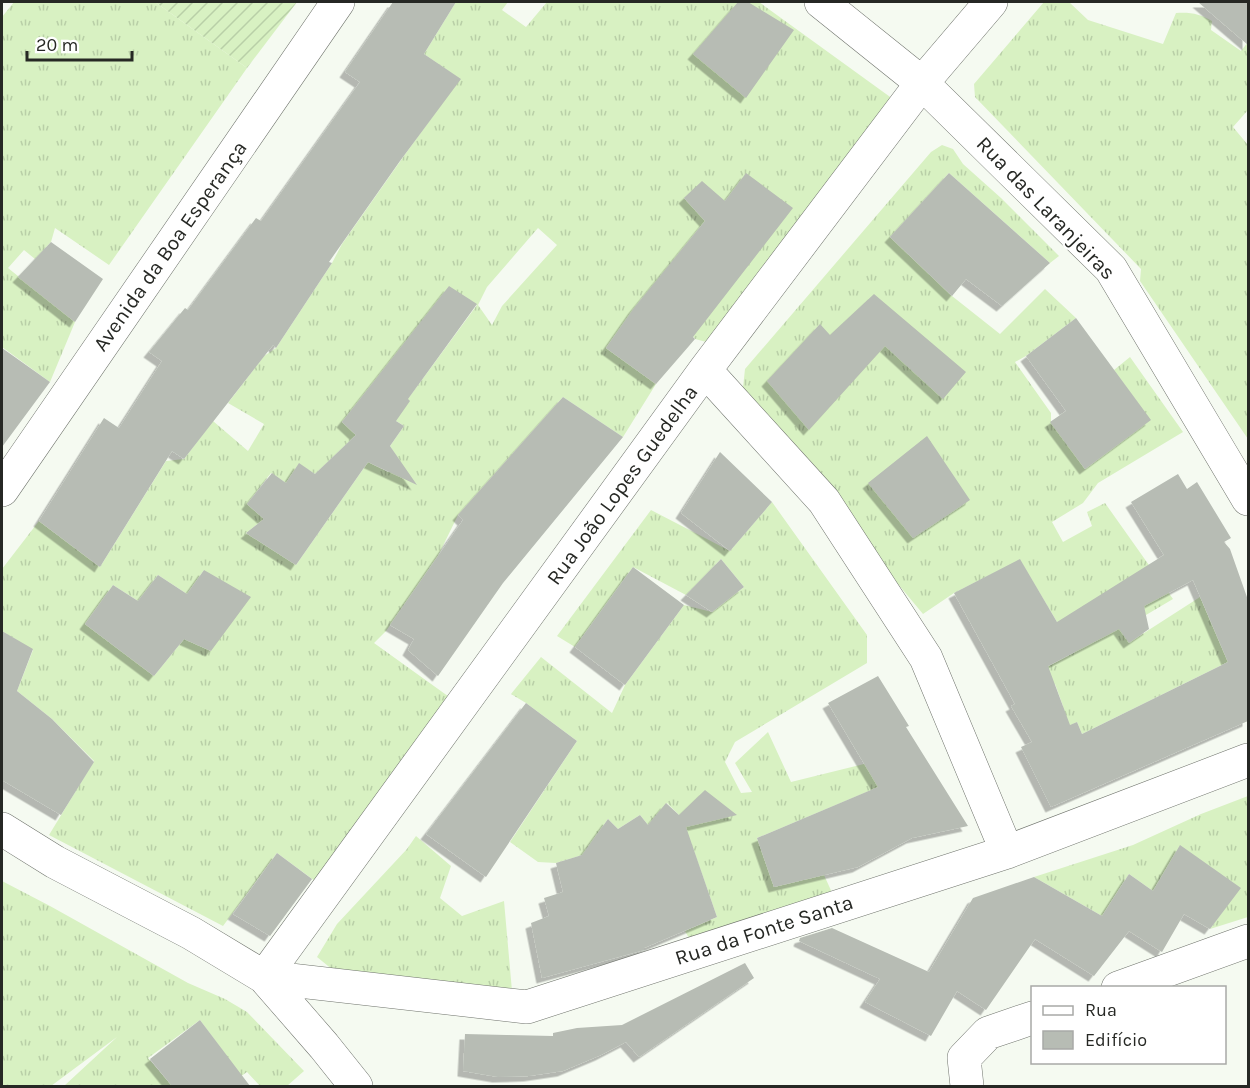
<svg xmlns="http://www.w3.org/2000/svg" width="1250" height="1088" font-family="Karla,sans-serif">
<style>
.grass{fill:url(#grass-tufts);fill-rule:evenodd}
.garden{fill:url(#garden-furrows)}
.building{fill:#b7bcb4;fill-rule:evenodd;filter:url(#shadow)}
.lines{fill:none;stroke-linecap:round;stroke-linejoin:round}
.minor-casing{stroke:#6f736c;stroke-width:34}
.minor{stroke:#fff;stroke-width:33}
.labels{text-anchor:middle;stroke-width:4.5;stroke-linejoin:round;paint-order:stroke}
.street-label{font-size:21px;fill:#262824;stroke:#fff}
</style>
<defs>
<pattern id="grass-tufts" width="24" height="20" patternUnits="userSpaceOnUse" patternTransform="scale(1.5)"><rect width="24" height="20" fill="#d8f1c2"/><path d="M3 7l-1-3M5 7V3M7 7l1-3M15 17l-1-3M17 17v-4M19 17l1-3" fill="none" stroke="#b9cfa7"/></pattern>
<pattern id="garden-furrows" width="10" height="10" patternUnits="userSpaceOnUse" patternTransform="scale(1.5)"><rect width="10" height="10" fill="#d8f1c2"/><path d="M-1 1l2-2M0 10L10 0M9 11l2-2" fill="none" stroke="#b9cfa7"/></pattern>
<filter id="shadow"><feDropShadow dx="-5.5" dy="5.5" stdDeviation="0" flood-color="#0004"/></filter>
</defs>
<rect width="100%" height="100%" fill="#f5faf1"/>
<path class="grass" d="M14,2H155L247,68L109,265L55,228L51,242L35,259L24,250L8,268L75,322L50,382L2,347V17Z
M456,2H508L502,10L526,27L547,2H759L904,107L714,344L695,339L688,329L642,298L606,348L656,384L623,437L563,397L458,515L438,556L386,631L374,643L452,699L319,884L277,853L223,926L49,835L94,761L52,719L17,691L33,650L2,631V569L39,521L100,567L166,461L184,459L213,421L248,451L264,424L228,403L264,356L276,348L332,263L342,244L406,153L460,79L424,54ZM746,174L716,307L671,263L705,221L684,198L725,201ZM538,228L557,245L502,306L492,325L478,305L487,287ZM449,287L477,305L393,419L404,426L390,446L399,460L388,472L368,462L296,565L246,533L264,519L247,504L271,473L286,483L299,464L315,474L356,435L342,422ZM204,570L211,651L184,639L154,676L85,624L113,585L138,601L158,575L187,594Z
M1044,2H1069L1088,20L1163,44L1176,13C1191,12 1200,14 1212,21L1211,30L1241,51L1248,42V110L1233,127L1248,145V439L1140,281L1141,269L975,97L974,84Z
M942,145L953,149L963,164L1001,198L1059,256L1050,263L949,173L890,237L952,296L1000,334L1045,289L1076,318L1026,356L1015,362L1051,413V422L1085,469L1150,420L1114,370L1130,357L1183,432L1098,483L1083,503L1052,522L1063,542L1092,526L1087,512L1105,503L1173,599L1146,615L1122,582L1130,642L1200,597L1228,662L1082,734L1077,722L1065,728L1055,710L1063,706L1055,684L1026,678L1075,652L1020,560L954,593L923,614L742,397L745,369L931,152Z
M772,502L867,635V663L735,742L725,762L741,793L752,792L735,763L768,732L791,782L872,762L881,786L757,838L774,887L824,875L834,897L693,945L685,931L717,917L694,851L679,815L667,803L648,825L640,815L618,829L608,819L593,840L609,847L556,863L538,862L510,842L577,741L526,703L511,694L541,657L612,713L625,685L684,605L712,612L744,587L721,559L686,595L633,567L575,647L557,636L651,510L730,551Z
M1248,796V917L1210,929L1240,888L1180,846L1153,891L1129,874L1102,916L1034,877L1133,845L1201,814Z
M416,836L451,866L440,898L462,916L504,901L512,991L333,970L317,957L337,924L407,849Z
M2,881L50,906L188,983L225,999L247,1012L304,1071L287,1086H260L247,1072L227,1086H187L226,1055L200,1020L148,1058L172,1086H64L117,1037L51,1086H2Z"/>
<path class="garden" d="M155,2H297L247,68Z"/>
<path class="building" d="M393,2H456L424,54L461,79L400,161L329,262L332,263L276,348L273,345L184,459L172,451L100,567L39,521L104,418L119,428L162,361L149,352L185,308L188,310L256,218L261,221L360,82L345,72Z
M738,2H748L794,30L746,98L693,54Z
M1198,2H1248V45Z
M746,173L793,208L693,337L695,339L656,384L606,348L634,308L705,221L684,198L702,181L725,201Z
M949,173L1050,263L1002,306L966,279L952,296L890,237Z
M51,242L103,279L75,322L18,277Z
M449,286L477,304L408,399L410,401L396,421L404,426L390,446L417,485L368,462L296,565L246,533L264,519L247,504L272,473L286,483L299,463L315,474L356,435L342,422Z
M874,294L966,372L943,399L885,346L809,430L767,381L820,324L830,335Z
M1076,318L1151,420L1085,469L1050,422L1066,411L1026,356Z
M2,348L50,382L2,447Z
M563,397L623,437L503,583L438,676L408,650L414,639L390,625L463,520L458,515Z
M927,436L970,500L913,538L868,483Z
M720,452L772,502L730,551L681,513Z
M1178,474L1187,489L1197,482L1231,538L1224,542L1230,549L1248,600V721L1051,807L1021,747L1032,742L1011,706L1015,704L954,593L1020,559L1057,622L1164,555L1131,502ZM1193,580L1228,662L1082,734L1077,722L1070,725L1048,666L1119,629L1129,643L1149,629L1144,606Z
M721,559L744,587L712,612L686,595Z
M633,567L684,605L625,685L575,647Z
M204,570L251,597L211,651L184,639L154,676L85,624L113,585L138,601L158,575L187,594Z
M2,631L33,649L17,691L52,719L94,762L61,815L2,780Z
M878,676L909,726L906,727L968,826L912,838L858,867L774,887L757,838L878,787L828,703Z
M526,703L577,741L486,877L426,834Z
M705,790L737,815L686,827L717,917L644,948V950L542,978L531,923L549,916L544,898L563,892L556,863L582,855L608,819L618,829L640,815L648,825L666,803L679,815Z
M1180,845L1241,888L1210,929L1184,914L1162,952L1129,931L1094,976L1035,939L986,1010L957,991L931,1036L865,1002L880,979L799,941L800,938L832,928L929,972L973,898L1034,877L1102,916L1129,874L1153,891Z
M277,853L312,879L270,936L233,914Z
M745,963L754,978L639,1057L626,1042L601,1055L563,1071L529,1076L498,1077L463,1071L465,1034L553,1036V1033L577,1028L622,1025Z
M200,1020L250,1086H172L150,1059Z"/>
<g class="lines">
<defs>
<path id="minor" d="M821,2L922,83L1111,269L1248,499
M705,370L824,501L926,658L1007,852
M2,490L338,2
M2,829L55,862L191,933L264,977L324,1046L356,1086
M264,977L705,370L922,83L991,2
M264,977L527,1007L1007,852L1248,760
M1118,988L1248,941
M967,1086L964,1058L988,1033L1032,1018"/>
</defs>
<use href="#minor" class="minor-casing"/>
<use href="#minor" class="minor"/>
</g>
<g class="labels">
<g class="street-label">
<text transform="translate(1046 208) rotate(46)" y="7">Rua das Laranjeiras</text>
<text transform="translate(170 246) rotate(-55)" y="7">Avenida da Boa Esperança</text>
<text transform="translate(622 485) rotate(-54)" y="7">Rua João Lopes Guedelha</text>
<text transform="translate(764 930) rotate(-18)" y="7">Rua da Fonte Santa</text>
</g>
</g>
<rect width="1250" height="1088" fill="none" stroke="#262824" stroke-width="6"/>
<rect x="1031" y="986" width="195" height="78" fill="#ffffff" stroke="#a8a9a7" stroke-width="1.5"/>
<rect x="1043" y="1006" width="30" height="9" fill="#ffffff" stroke="#a8a9a7" stroke-width="1.5"/>
<text x="1085" y="1016" font-size="18" fill="#262824">Rua</text>
<rect x="1043" y="1031" width="30" height="18" fill="#b7bcb4" stroke="#a8a9a7" stroke-width="1.5"/>
<text x="1085" y="1046" font-size="18" fill="#262824">Edifício</text>
<path d="M27 51v9h105v-9" fill="none" stroke="#262824" stroke-width="3"/>
<text x="36" y="51" font-size="18" fill="#262824" stroke="#ffffff" stroke-width="4.5" paint-order="stroke">20 m</text>
</svg>
